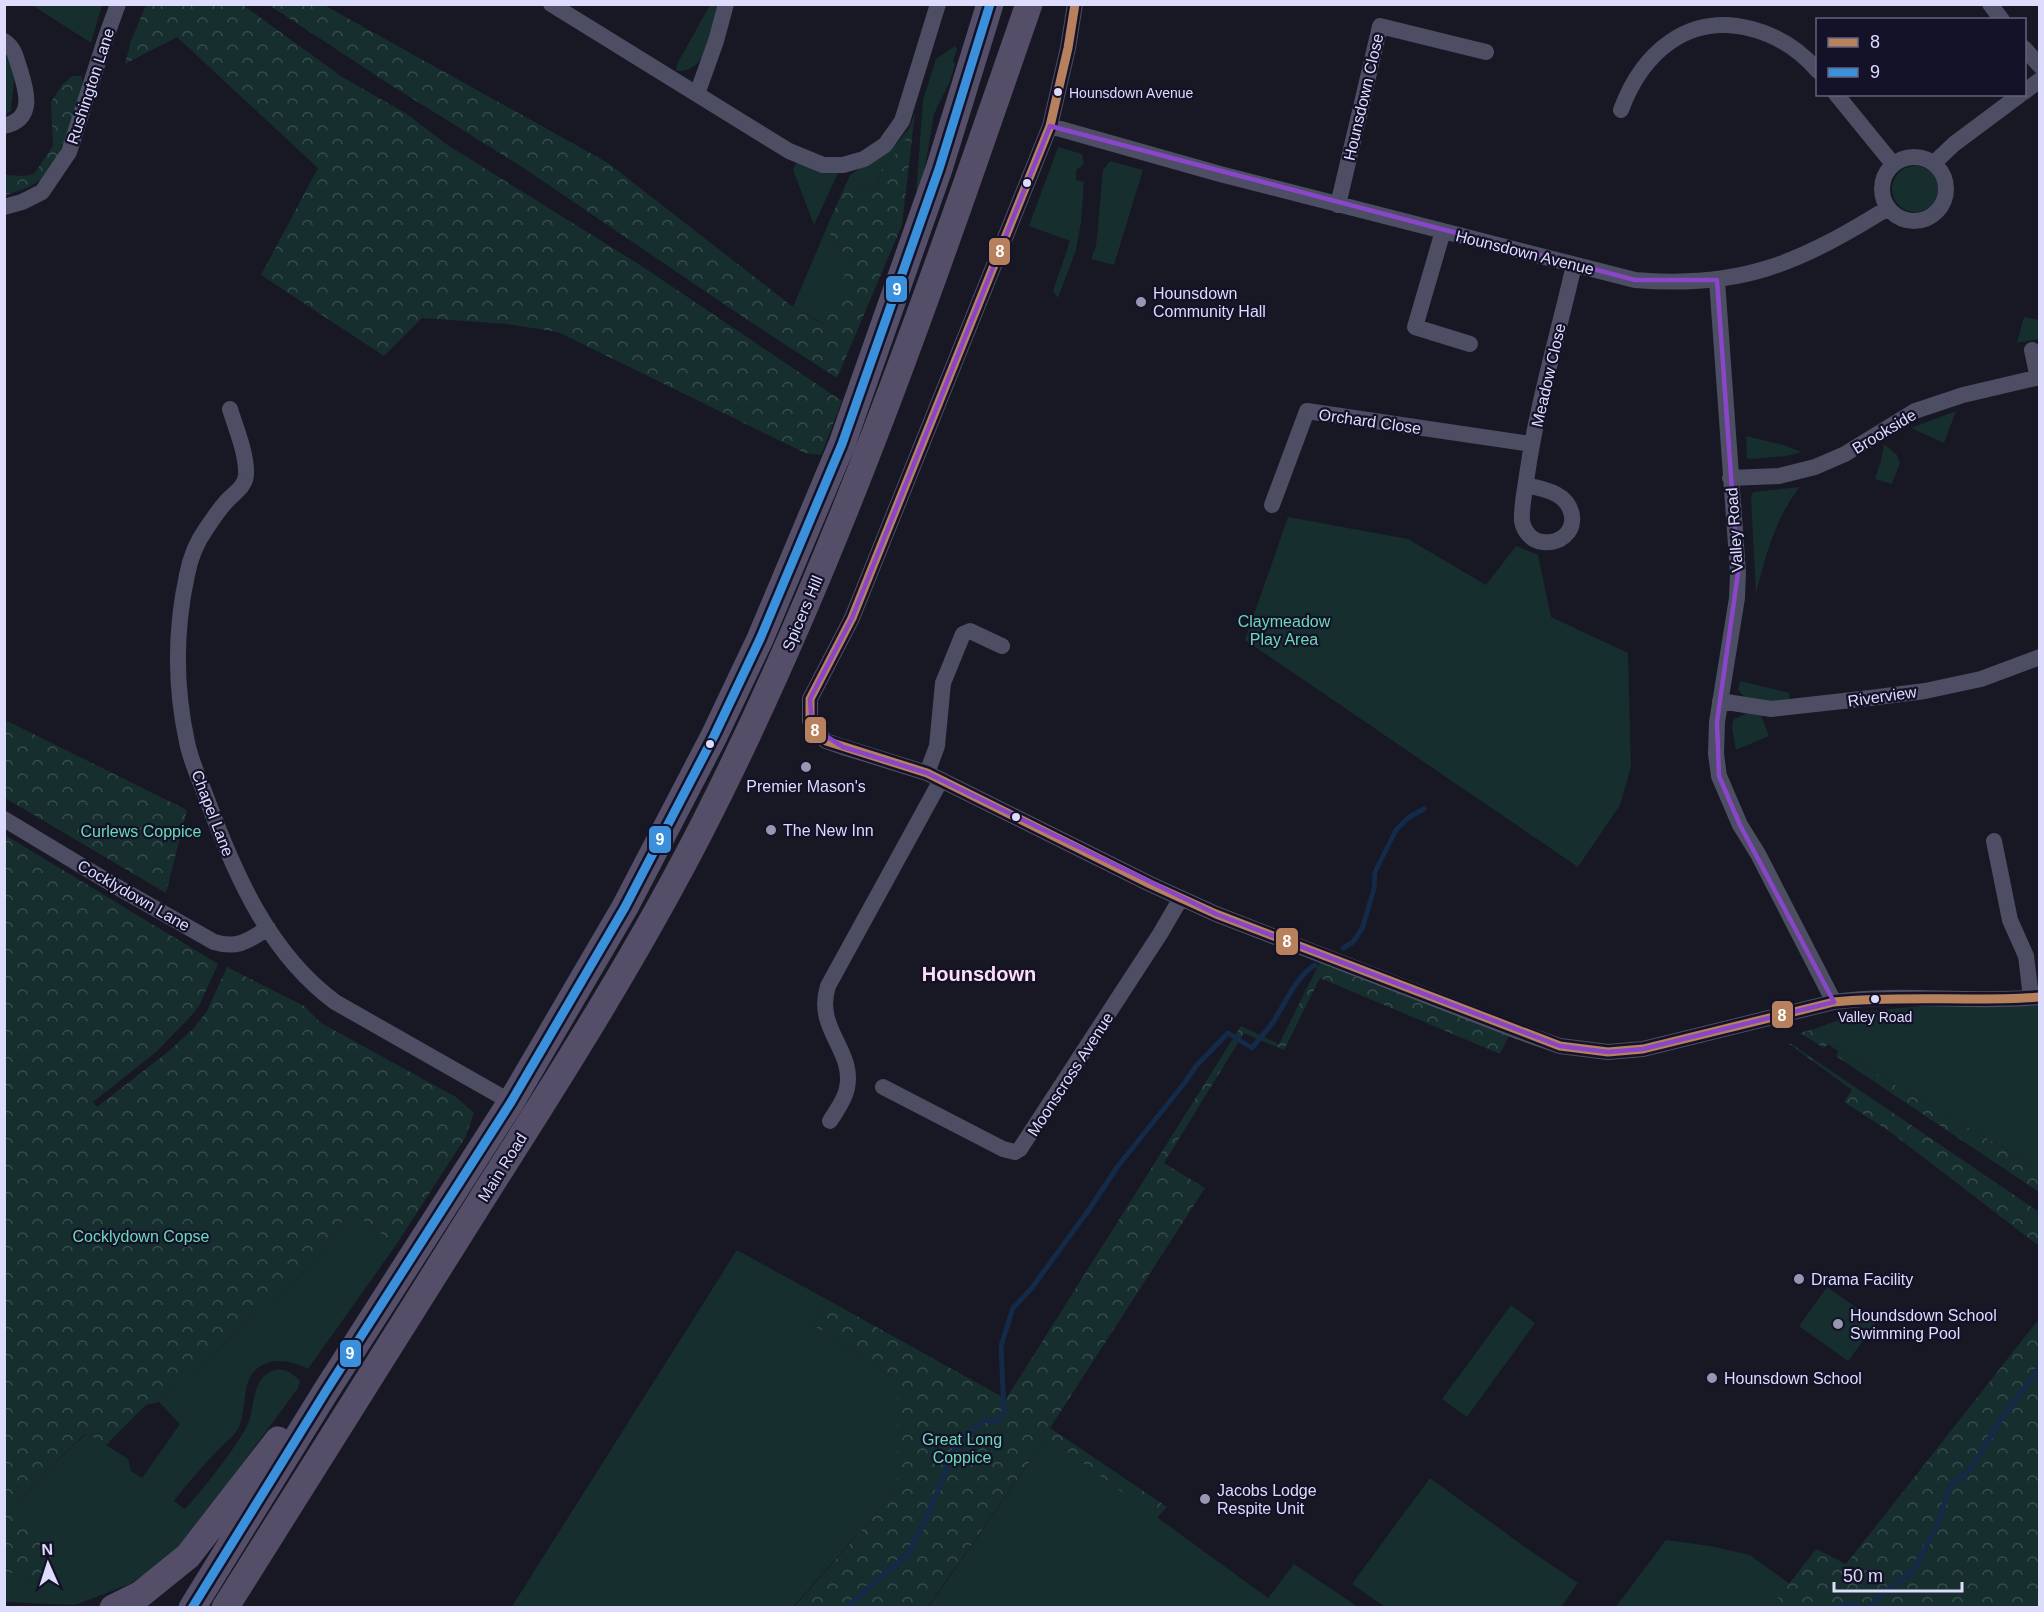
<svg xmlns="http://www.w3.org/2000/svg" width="2044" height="1612" font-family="Arial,sans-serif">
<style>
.green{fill:#162e2e}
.forest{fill:url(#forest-crowns)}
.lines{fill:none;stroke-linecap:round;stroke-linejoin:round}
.stream{stroke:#132b48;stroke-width:5}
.minor{stroke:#4d4d63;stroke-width:16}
.primary{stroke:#554e68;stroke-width:27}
.bus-1-casing{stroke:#141229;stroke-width:14}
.bus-2-casing{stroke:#141229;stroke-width:14}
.bus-1{stroke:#b6815c;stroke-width:9}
.bus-2{stroke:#3a90db;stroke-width:9}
.marked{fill:none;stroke:#8a46c8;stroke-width:4.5;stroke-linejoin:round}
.bus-dot{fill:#dddcfd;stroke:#141229;stroke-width:2}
.poi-dot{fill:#9897b1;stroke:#141229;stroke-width:2}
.labels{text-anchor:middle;stroke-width:4.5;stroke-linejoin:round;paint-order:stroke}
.bus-label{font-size:14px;fill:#dddcfd;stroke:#141229;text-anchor:start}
.street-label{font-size:16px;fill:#dddcfd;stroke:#141229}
.poi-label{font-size:16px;fill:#dddcfd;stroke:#141229;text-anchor:start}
.park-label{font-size:16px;fill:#6bdab6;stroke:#141229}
.quarter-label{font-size:20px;font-weight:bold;fill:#fddef4;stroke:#141229}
.line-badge{stroke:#141229;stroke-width:2}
.badge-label{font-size:16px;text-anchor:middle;font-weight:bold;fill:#fff}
</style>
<defs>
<pattern id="forest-crowns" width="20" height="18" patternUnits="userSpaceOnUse" patternTransform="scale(1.5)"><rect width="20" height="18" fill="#162e2e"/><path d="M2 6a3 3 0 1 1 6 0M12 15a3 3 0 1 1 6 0" fill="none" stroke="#374c4d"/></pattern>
</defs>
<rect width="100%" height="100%" fill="#181724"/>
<path class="green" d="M32,5H102L91,43Z
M710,5H720C713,28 709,73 676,71L677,64Z
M955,46L957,49L953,61L955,64L950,81L934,114L923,179L916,195L923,100L936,59Z
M4,53C20,69 12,90 11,111L5,115Z
M910,127L903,147L883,165L877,186L854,193H842L850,175L896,144Z
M1058,147L1082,154L1084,164L1076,170V180L1084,182L1081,222L1076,250L1058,298L1053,291L1070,241L1029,226Z
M1110,161L1143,170L1114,265L1091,259L1096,246L1103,170Z
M796,163L839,171L814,225L793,170Z
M1892 189a23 23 0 1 1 46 0a23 23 0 1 1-46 0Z
M826,229L850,261L826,325L793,307Z
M2024,317L2039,320V339L2017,343Z
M1956,411L1944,443L1911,428Z
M1746,436L1783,445L1802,452L1786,456L1751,459L1747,458Z
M1884,444L1897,455L1900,463L1892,484L1875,479L1881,460Z
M1800,487C1775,518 1766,555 1756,593L1751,497L1753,492Z
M1288,517L1408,539L1486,585L1516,546L1538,555L1551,617L1628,653L1631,767L1620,805L1578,867L1245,640Z
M1740,681L1790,693L1789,699C1779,703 1755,702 1745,697C1743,696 1739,691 1738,689Z
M1747,713L1761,715L1769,736L1736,750L1732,727L1733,720Z
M1939,1004L2039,1006V1169L1905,1091L1858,1062L1814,1029L1862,1012Z
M350,1210L396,1245L308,1369C289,1359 264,1355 250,1377C244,1387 245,1413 239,1427C235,1435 226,1442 220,1448C204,1465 188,1482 174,1501L185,1509C205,1487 231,1454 246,1428C255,1412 251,1389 264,1376C277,1364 290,1370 300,1381L298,1388L200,1521L169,1558L130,1584L75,1605L5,1602L4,1571L37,1581L15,1507L46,1471L87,1433L128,1459L131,1471L142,1478L180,1424L159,1402L318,1260Z
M737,1250L826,1299L813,1325L897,1379V1490L793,1607L511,1608Z
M1827,1287L1877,1322L1848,1361L1799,1326Z
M1511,1305L1535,1323L1467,1417L1442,1399Z
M1047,1437L1268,1598L1294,1564L1358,1607L928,1608Z
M1430,1478L1532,1552L1578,1583L1561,1607H1385L1352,1584Z
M1666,1540L1710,1546L1750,1555L1790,1584L1771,1607L1615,1608Z"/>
<path class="forest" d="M146,5H243L342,77L407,114L446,144L640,265L842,401L821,455L805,453L558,332L507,324L422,318L384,356L261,275L318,168L177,37L125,64L131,41Z
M269,5H324L608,163L793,307L825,325L850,261L826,229L842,193H854L877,186L883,165L903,147L915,112L902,225L837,378L755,325L522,167L389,84Z
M72,76H81C82,79 83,82 83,86C82,97 56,164 49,172C39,184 19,192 5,195L4,171L6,175L24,176L34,174L53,146L51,102L62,85Z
M5,720L187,810L166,893L5,798Z
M5,835L218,964L199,1006L190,1017L156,1052L93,1102L97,1107L169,1051L194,1028L207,1011L227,967L304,1006L321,1023L456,1097L474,1113L465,1138L396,1245L350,1210L318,1260L159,1402L146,1405L106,1445L86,1433L46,1471L15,1507L57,1566L37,1581L4,1571Z
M1320,962L1509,1036L1500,1054L1320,978L1284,1050L1244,1033L1164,1163L1205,1188L1050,1428L1167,1507L1157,1518L1047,1437L928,1607L793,1608L897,1490V1379L813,1325L826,1299L1006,1399L1241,1026L1279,1044Z
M1814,1029L1858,1062L1905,1091L2039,1169V1192L1836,1056L1838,1051L1828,1044L1824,1048L1800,1033Z
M1788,1043L1793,1045L2039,1212V1246L1889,1131L1844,1102L1852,1090Z
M2039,1319V1607H1771L1816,1549L1846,1564Z"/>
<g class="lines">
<path class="stream" d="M1343,948L1353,942L1362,929L1374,889L1375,872L1396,830L1409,817L1424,809
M845,1608L909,1553L926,1519L958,1441L985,1420L998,1421L1004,1413L1001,1346L1013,1308L1031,1289L1088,1211L1118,1166L1186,1081L1196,1066L1228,1033L1252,1048C1259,1039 1267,1031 1273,1022C1286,1003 1295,977 1315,965
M1834,1608L1850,1603L1864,1608
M1869,1608L1884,1592L1908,1575L1915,1567L1937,1526L1950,1486L1970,1470L2000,1421L2040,1366"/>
<path class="minor" d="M551,4L789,151L823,165H843L864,159L885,145L902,121L938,4
M1075,4L1068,48L1050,126L852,618L810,699V721L818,734L826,741L843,747L927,773L1150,884L1216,914L1520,1032L1560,1046L1608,1052L1643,1049L1834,1002C1902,992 1971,1004 2040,997
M1990,4L2002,20
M4,41C15,48 16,58 20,70C27,92 35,119 4,126
M2024,48L2040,66
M2024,92L2040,80
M697,94L716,41L726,4
M1836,94L1893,164
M1621,110C1642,53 1688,12 1752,29C1779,36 1800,50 1818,71
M1050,126L1220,174L1635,280C1742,289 1799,263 1888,208
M1882 189a32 32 0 1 1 64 0a32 32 0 1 1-64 0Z
M1934,163L1954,144L2021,94
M1338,205L1380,26L1486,52
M4,207L22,202L42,192L69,152L106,37L118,4
M1443,231L1415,327L1470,344
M1717,280L1738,573L1737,598L1717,722L1716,754L1719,776L1740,825L1758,854L1834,1002
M2032,350L2038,378
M230,409C236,429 247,454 246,475C245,488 232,494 225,503C218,511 212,520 206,529C196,543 190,559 187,575C175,630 175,687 187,742C191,763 201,782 208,802C236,877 270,954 335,1002L511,1102
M1730,478L1779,476L1815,467L1845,454L1915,411L1963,395L2040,377
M1526,485C1544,489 1569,493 1572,516C1574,533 1559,544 1543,542C1532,541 1524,532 1522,521C1521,507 1525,490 1527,475C1537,405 1558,335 1574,265
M1272,505L1307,411L1531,444
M1720,701L1771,709L1870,698L1925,691L1981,679L2040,657
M927,773L937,746L943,683L963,634L970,631L1002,646
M4,819L112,884L214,942C238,949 248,941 268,928
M1994,841L2010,920L2026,956L2031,997
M883,1087L1003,1149L1015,1152L1020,1149L1160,934L1181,898
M830,1121C836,1111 845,1100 847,1088C855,1050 814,1029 828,986L941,780"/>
<path class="primary" d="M113,1608L141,1594L188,1556L278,1440
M192,1608L326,1391L511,1102L625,907L714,736L760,639L842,444L939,169L990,4
M225,1608C312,1467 402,1327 490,1186C566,1067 642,946 706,820C838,559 933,281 1029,4"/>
<defs>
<path id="bus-1" d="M1075,4L1068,48L1050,126L852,618L810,699V721L818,734L826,741L927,773L1150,884L1216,914L1560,1046L1608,1052L1643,1049L1834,1002C1902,995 1971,1002 2040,997"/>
<path id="bus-2" d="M192,1608L326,1391L511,1102L625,907L714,736L760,639L842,444L939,169L990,4"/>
</defs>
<use href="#bus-1" class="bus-1-casing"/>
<use href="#bus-2" class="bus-2-casing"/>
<use href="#bus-1" class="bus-1"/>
<use href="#bus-2" class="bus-2"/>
</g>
<path class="marked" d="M1050,126L1635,280H1717L1738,573L1717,722L1719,776L1740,825L1834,1002L1643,1049L1608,1052L1560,1046L1216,914L927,773L843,747L812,727L810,699L852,618Z"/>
<g class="bus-dot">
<circle cx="1058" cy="92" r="5"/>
<circle cx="1027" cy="183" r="5"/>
<circle cx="710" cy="744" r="5"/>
<circle cx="1016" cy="817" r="5"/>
<circle cx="1875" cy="999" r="5"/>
</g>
<g class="poi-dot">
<circle cx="1141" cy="302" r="6"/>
<circle cx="806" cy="767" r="6"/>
<circle cx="771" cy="830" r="6"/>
<circle cx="1799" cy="1279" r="6"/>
<circle cx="1838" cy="1324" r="6"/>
<circle cx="1712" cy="1378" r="6"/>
<circle cx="1205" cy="1499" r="6"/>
</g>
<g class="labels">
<g class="bus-label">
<text x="1069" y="98">Hounsdown Avenue</text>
<text x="1875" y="1022" text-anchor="middle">Valley Road</text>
</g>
<g class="street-label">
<text transform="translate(90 86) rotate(-72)" y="6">Rushington Lane</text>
<text transform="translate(1363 97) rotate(-77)" y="6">Hounsdown Close</text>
<text transform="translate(1525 252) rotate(14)" y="6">Hounsdown Avenue</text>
<text transform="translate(1548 375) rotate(-77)" y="6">Meadow Close</text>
<text transform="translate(1370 421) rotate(8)" y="6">Orchard Close</text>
<text transform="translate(1884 431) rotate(-31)" y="6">Brookside</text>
<text transform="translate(1734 530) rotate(-94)" y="6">Valley Road</text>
<text transform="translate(802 613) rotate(-67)" y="6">Spicers Hill</text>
<text transform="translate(1882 696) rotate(-8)" y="6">Riverview</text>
<text transform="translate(213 813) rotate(69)" y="6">Chapel Lane</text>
<text transform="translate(134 895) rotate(30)" y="6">Cocklydown Lane</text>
<text transform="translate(1070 1074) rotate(-57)" y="6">Moonscross Avenue</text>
<text transform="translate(502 1167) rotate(-58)" y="6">Main Road</text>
</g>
<g class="poi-label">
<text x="1153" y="299">Hounsdown<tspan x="1153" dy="18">Community Hall</tspan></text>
<text x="806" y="792" text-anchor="middle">Premier Mason's</text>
<text x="783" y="836">The New Inn</text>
<text x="1811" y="1285">Drama Facility</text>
<text x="1850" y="1321">Houndsdown School<tspan x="1850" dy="18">Swimming Pool</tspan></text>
<text x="1724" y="1384">Hounsdown School</text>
<text x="1217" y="1496">Jacobs Lodge<tspan x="1217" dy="18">Respite Unit</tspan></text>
</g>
<g class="park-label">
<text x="1284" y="627">Claymeadow<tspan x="1284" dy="18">Play Area</tspan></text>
<text x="141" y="837">Curlews Coppice</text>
<text x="141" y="1242">Cocklydown Copse</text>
<text x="962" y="1445">Great Long<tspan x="962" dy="18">Coppice</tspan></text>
</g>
<g class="quarter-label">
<text x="979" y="981">Hounsdown</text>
</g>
</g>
<g class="line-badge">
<rect x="988" y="237" width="23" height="29" rx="6" fill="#b6815c"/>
<rect x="885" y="275" width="23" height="28" rx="6" fill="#3a90db"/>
<rect x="804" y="716" width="23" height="28" rx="6" fill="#b6815c"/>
<rect x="648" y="825" width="24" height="29" rx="6" fill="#3a90db"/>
<rect x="1275" y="927" width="24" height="29" rx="6" fill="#b6815c"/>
<rect x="1771" y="1000" width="23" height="29" rx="6" fill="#b6815c"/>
<rect x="339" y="1339" width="23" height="29" rx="6" fill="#3a90db"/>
</g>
<g class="badge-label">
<text x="1000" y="257">8</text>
<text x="897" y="295">9</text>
<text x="815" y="736">8</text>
<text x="660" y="845">9</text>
<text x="1287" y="947">8</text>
<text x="1782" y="1021">8</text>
<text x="350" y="1359">9</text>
</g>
<rect width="2044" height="1612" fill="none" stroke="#dddcfd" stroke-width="12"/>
<rect x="1816" y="18" width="210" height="78" fill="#141229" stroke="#64637e" stroke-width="1.5"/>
<rect x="1828" y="38" width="30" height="9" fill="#b6815c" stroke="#64637e" stroke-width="1.5"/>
<text x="1870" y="48" font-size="18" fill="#dddcfd">8</text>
<rect x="1828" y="68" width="30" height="9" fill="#3a90db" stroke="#64637e" stroke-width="1.5"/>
<text x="1870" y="78" font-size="18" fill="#dddcfd">9</text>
<g transform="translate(48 1564) rotate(357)" stroke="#141229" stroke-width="4.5" paint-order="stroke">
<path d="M0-4.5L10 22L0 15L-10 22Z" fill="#dddcfd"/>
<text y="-9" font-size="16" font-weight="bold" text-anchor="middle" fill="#dddcfd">N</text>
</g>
<path d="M1834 1582v9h128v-9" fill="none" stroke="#dddcfd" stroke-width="3"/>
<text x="1843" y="1582" font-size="18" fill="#dddcfd" stroke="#141229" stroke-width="4.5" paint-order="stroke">50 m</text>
</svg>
